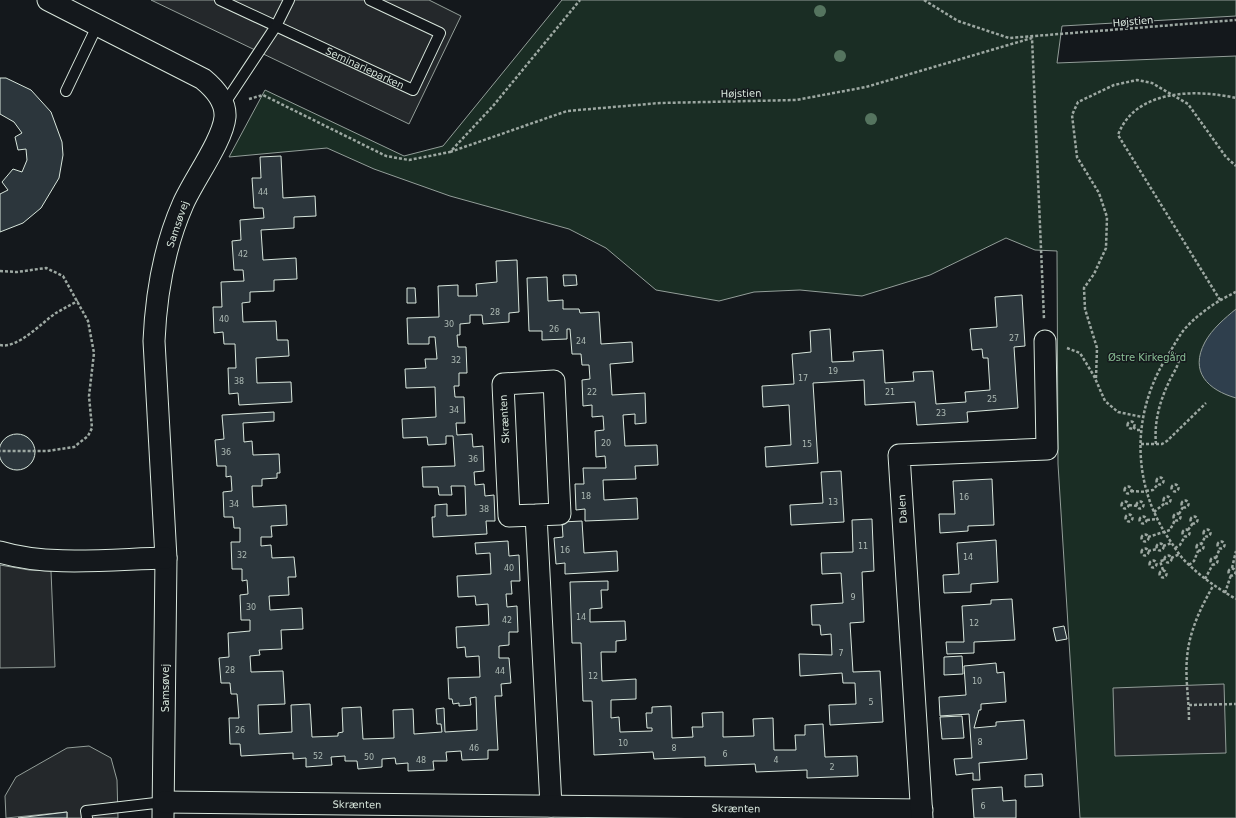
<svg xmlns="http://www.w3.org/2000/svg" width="1236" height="818" font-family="'DejaVu Sans',sans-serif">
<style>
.green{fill:#1a2d24;stroke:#939e99}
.parking{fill:#24282b;stroke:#939e99}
.water{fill:#2f3f4d;stroke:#939e99}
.building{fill:#2c363c;stroke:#d8e6dc}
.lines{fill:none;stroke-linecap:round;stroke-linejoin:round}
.lane-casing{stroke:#d8e6dc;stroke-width:12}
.street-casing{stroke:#d8e6dc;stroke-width:23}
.path{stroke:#9da8a2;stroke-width:2.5;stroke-dasharray:3 2;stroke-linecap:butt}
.lane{stroke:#14181c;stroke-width:10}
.street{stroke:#14181c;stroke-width:21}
.tree{fill:#55745f}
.labels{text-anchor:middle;stroke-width:3;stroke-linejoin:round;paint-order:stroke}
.number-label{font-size:8px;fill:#adbab4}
.street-label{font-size:10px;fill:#d8e6dc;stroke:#14181c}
.park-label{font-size:10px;fill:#8ac095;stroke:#14181c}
</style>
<rect width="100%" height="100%" fill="#14181c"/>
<path class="green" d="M562,0H1236V16L1062,26L1057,63L1236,56V818H1080L1058,464L1057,251L1035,250L1006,238L930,275L862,296L800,290L754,292L719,301L656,290L606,248L569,229L450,196L374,169L327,148L229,157L265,90L404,156L443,146Z"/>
<path class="parking" d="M151,0H429L461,16L409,124Z
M0,565L29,570L51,571L55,667L0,668Z
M1224,684L1226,753L1115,756L1113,688Z
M89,746L111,758L117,780L118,818H67V812L6,818L5,796L16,777L67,748Z"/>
<path class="water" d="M1236,309V398C1208,390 1189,372 1205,342C1212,329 1225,318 1236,309Z"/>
<path class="building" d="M0,78H6L31,90L51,112L62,142L63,155L59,178L41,208L23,223L0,232V194L8,190L2,182L13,169L22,172L27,160L26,149L18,150L15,137L22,133L14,122L0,114Z
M281,156L283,198L315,196L316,216L294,217V228L261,230L263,260L296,258L297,279L274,280V291L250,292V302L242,303L243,322L276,321L277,340H288L289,356L256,358L257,383L291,382L292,402L239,405L238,393L229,394L228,368H236L235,344H224L223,332L214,333L213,307H222L221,282L244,281L243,270H234L232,241L241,240L240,220L264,218L263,208H254L252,178H261L260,157Z
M517,260L519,312L509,313V322L483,324L482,315H470V323L460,324V335H457L458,347H466L467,373H459V386H454L455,397H464L465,423H456L457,435L472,434L473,447L483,446L484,471L474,472L475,485L484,484L485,496L494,495L495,521H486L487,534L433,537L432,517H435V505L447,504V516L466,515L465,486H451L452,495H439L438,487H423L422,467L455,466L453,436H446V444L428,445L427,437L403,438L402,419L436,417L435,387L406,388L405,369L426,368L425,359H437L435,337H429V344H408L407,318L439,317L438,286L458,285V296H477L476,284L497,282L496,261Z
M563,275H576L577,285L564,286Z
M547,277L548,301L563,300V309H579L580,313L599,312L601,344L632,342L633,362L610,364L612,395L645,393L646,423L635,424V414L623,415L625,446L657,445L658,465L635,466L636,479L603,480L604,500L637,498L638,519L585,521V509L576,510L575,484H584L583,468H606L605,456L596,457L595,431L604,430L603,416L592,417V405L583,406L582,380L590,379L589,365H582L581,354H572L570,329H567V339L542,340V331H529L527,278Z
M407,288H415L416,303H407Z
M1022,295L1025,346L1014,347L1018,408L967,412L968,422L917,425L915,402L865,405L864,380L813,383L818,463L766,467L765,447L791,445L789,405L763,407L762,386L794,384L792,354L811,352L810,331L830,329L832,362L854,361L853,352L883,350L885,383L914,381L913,372L933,371L936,404L966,402L965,392L990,390L988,358H983L982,349L972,350L970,329L997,327L995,297Z
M274,412V421L243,423L244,442L252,441L253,455L279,454L280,473H277V478L262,479V486H252L253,507L286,505L287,525L271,526L272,537H261V546L271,545L272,558L294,557L296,577H288L289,595L269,596L270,610L302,608L303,629L281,630L282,649L259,650L260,655L250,656L251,672L283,671L285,704L258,705L259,734L292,732L291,705L310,704L312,737L338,736V733L343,732L342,708L361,707L363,739L394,738L393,710L413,709L414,734L442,732L441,724H437L436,709L444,708L445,732L477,730L476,697L470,698L471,705L459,706V703L453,704L452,699H449L448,678L480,677L479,656L466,657L465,647L457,648L456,627L489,625L488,604L476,605L475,596L458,597L457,576L491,574L490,553L476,554L475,543L508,541L509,556L519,555L520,581H511L512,594H506L507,607L517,606L518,632H509V645L499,646V658H509L511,683L501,684L502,696H495L498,750H488V759L462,760L461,751L446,752L447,761H433L434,770L408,771V763L396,764L395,758L382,759V767L358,769L357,761H345V756L331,757L332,765L306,767V758L293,759V753L241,756L240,744H230L229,718H239L237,694H231L230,683H221L219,658L229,657L228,633L250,631V620H241L240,595L248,594L247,580L242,581V569H232L231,542H240V528H234L233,517H224L223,492L232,491L231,476L226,477V466H217L215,440L224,439L222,415Z
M-1 452a18 18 0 1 1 36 0a18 18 0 1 1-36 0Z
M841,471L844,522L791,525L790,505L823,503L821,472Z
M992,479L994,525L968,526V531L940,533L939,514H955L953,481Z
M872,519L874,571L862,572L864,622L850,623L853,672L880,671L883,722L830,725L829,705L856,704L855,683H843L842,673L800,676L799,654L832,655L831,634L821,635L820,625H812L811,605L843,603L841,573L822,574L821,553L853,552L852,520Z
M582,521L584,553L617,551L618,571L565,574V563L556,564L554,538L563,537L562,522Z
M996,540L998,582L971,584V592L944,593L943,575L959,574L957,543Z
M608,581V590H601L602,608L590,609V622L625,621L626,640L616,641V652H601L602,681L636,679V699L611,700V718L619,717L620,732L652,731V728H647L646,713H652V707L671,706L672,738L693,737L692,727H703L702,713L723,712V737L754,736L753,719L773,718L774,750H796L795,735H805V725L823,724L825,757L857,756L858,776L807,778V770L756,772L755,764L705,766V757L654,759L653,752L594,755L592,701H583L581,643H572L570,582Z
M1012,599L1015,640L974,642V653L947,654L946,642H964L962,606L991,604V600Z
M1064,626L1067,639L1056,641L1053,628Z
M962,656L963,674L944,675V657Z
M996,663L997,673L1004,672L1006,702L981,704V710H979L974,728L996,726V722L1024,720L1027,759L979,763L980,780H973V773L956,775L954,759L972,758L969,714L940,716L939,697L966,695L964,666Z
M962,716L964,738L942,739L940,717Z
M1042,774L1043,786L1025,787V775Z
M1002,787L1003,801L1016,800V818H974L972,789Z
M67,812V818H18Z"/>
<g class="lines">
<defs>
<g id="lane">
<path id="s1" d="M220,0L413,90L440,33L370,0"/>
<path d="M66,91L98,24"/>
<path d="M223,106L276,26L289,0"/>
<path d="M87,818L86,811L164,802"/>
</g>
<g id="street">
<path d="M48,0L203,79C214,88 226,102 225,117C223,140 193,181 183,204C164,247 156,295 154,341L166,558L163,818"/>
<path d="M536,515L509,516L503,384L554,381L560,514L536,515L551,806"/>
<path d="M0,552C49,567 114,559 166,558"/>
<path id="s2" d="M164,802L922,810"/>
<path d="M922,818L899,455L1047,449L1045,341"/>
</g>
</defs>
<use href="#lane" class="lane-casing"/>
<use href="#street" class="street-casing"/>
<path class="path" d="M924,0L958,21L1009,38L1236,20
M249,99L263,95L386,156L409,160L450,152L493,106L580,0
M450,152L567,111L660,103L796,100L866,87L1032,38L1044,319
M0,271L17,272L46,268L63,276L88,321L94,353L89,396L92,428L88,436L74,447L47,451H0
M1236,292C1218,300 1195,316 1183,331C1178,338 1174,345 1170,352C1131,410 1130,484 1171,542C1175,548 1180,556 1185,561C1201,577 1217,588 1236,599
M1220,300L1118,135C1135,89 1196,89 1236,98
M0,345C18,349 41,323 56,313C63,309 70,305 78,301
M1067,348L1080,353L1094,376L1105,401L1118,412L1142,417
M1096,378L1097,348L1085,309L1084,288L1094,274L1106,248L1107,217L1099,193L1077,157L1072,115L1078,102L1114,85L1137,80L1152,83L1188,104L1226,157L1236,166
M1127.5 425a3.5 3.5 0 1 1 7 0a3.5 3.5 0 1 1-7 0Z
M1133,427L1137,430H1141
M1141,444H1162L1167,441L1206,403
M1156,444C1154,424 1159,403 1168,384C1171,376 1178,368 1179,359L1171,350
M1156.5 481a3.5 3.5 0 1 1 7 0a3.5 3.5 0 1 1-7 0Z
M1171.5 488a3.5 3.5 0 1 1 7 0a3.5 3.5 0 1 1-7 0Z
M1124.5 490a3.5 3.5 0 1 1 7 0a3.5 3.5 0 1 1-7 0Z
M1131,491L1147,492
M1146,491L1153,490L1158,484
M1163.5 500a3.5 3.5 0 1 1 7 0a3.5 3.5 0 1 1-7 0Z
M1181.5 504a3.5 3.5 0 1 1 7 0a3.5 3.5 0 1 1-7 0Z
M1136.5 505a3.5 3.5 0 1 1 7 0a3.5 3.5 0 1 1-7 0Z
M1121.5 505a3.5 3.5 0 1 1 7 0a3.5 3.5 0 1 1-7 0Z
M1129,505L1137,506
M1154,512L1165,503
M1173.5 517a3.5 3.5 0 1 1 7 0a3.5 3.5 0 1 1-7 0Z
M1179,514L1183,507
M1125.5 518a3.5 3.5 0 1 1 7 0a3.5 3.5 0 1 1-7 0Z
M1190.5 520a3.5 3.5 0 1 1 7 0a3.5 3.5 0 1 1-7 0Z
M1139.5 520a3.5 3.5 0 1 1 7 0a3.5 3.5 0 1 1-7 0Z
M1147,520L1157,519
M1182.5 533a3.5 3.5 0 1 1 7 0a3.5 3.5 0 1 1-7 0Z
M1203.5 533a3.5 3.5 0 1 1 7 0a3.5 3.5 0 1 1-7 0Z
M1188,530L1193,523
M1141.5 538a3.5 3.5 0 1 1 7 0a3.5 3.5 0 1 1-7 0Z
M1148,537L1170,530L1175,520
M1217.5 545a3.5 3.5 0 1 1 7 0a3.5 3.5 0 1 1-7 0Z
M1196.5 547a3.5 3.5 0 1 1 7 0a3.5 3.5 0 1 1-7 0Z
M1156.5 547a3.5 3.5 0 1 1 7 0a3.5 3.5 0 1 1-7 0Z
M1201,545L1205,537
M1163,546L1172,543
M1175,548L1180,545L1185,536
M1141.5 552a3.5 3.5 0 1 1 7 0a3.5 3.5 0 1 1-7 0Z
M1148,551L1157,549
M1164.5 559a3.5 3.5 0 1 1 7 0a3.5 3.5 0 1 1-7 0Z
M1210.5 561a3.5 3.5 0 1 1 7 0a3.5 3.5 0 1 1-7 0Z
M1171,558L1180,554
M1216,558L1220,548
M1149.5 564a3.5 3.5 0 1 1 7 0a3.5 3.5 0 1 1-7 0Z
M1189,565L1194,561L1198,551
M1232,568L1236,551
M1228.5 572a3.5 3.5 0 1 1 7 0a3.5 3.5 0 1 1-7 0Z
M1163,570L1160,561L1165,560
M1159.5 574a3.5 3.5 0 1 1 7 0a3.5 3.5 0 1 1-7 0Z
M1205,579L1213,564
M1225,593L1231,575
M1189,705L1236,704
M1189,720C1189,700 1185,678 1187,658C1189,632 1200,609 1213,586"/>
<use href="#lane" class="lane"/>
<use href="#street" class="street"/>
</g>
<g class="tree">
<circle cx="820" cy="11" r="6"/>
<circle cx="840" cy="56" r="6"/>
<circle cx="871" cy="119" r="6"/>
</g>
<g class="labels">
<g class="number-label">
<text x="263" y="195">44</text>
<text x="243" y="257">42</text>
<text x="495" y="315">28</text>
<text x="224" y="322">40</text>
<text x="449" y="327">30</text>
<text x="554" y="332">26</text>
<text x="1014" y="341">27</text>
<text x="581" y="344">24</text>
<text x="456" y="363">32</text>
<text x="833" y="374">19</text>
<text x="803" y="381">17</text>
<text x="239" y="384">38</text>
<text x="592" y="395">22</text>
<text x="890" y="395">21</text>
<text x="992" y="402">25</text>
<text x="454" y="413">34</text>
<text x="941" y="416">23</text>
<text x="606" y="446">20</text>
<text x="807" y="447">15</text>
<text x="226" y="455">36</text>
<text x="473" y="462">36</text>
<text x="586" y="499">18</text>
<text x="964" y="500">16</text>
<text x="833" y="505">13</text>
<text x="234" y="507">34</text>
<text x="484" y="512">38</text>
<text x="863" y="549">11</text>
<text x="565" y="553">16</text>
<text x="242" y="558">32</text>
<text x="968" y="560">14</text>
<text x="509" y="571">40</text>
<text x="853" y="600">9</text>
<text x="251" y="610">30</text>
<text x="581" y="620">14</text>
<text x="507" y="623">42</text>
<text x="974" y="626">12</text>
<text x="841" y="656">7</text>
<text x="230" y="673">28</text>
<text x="500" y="674">44</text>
<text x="593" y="679">12</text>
<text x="977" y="684">10</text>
<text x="871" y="705">5</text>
<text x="240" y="733">26</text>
<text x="980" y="745">8</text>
<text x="623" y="746">10</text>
<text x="474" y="751">46</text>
<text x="674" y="751">8</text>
<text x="725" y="757">6</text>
<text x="318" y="759">52</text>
<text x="369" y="760">50</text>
<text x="421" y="763">48</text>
<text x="776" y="763">4</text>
<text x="832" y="770">2</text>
<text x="983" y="809">6</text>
</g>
<g class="street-label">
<text transform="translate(1133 21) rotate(-5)" y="4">Højstien</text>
<text dy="4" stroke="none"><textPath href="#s1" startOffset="160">Seminarieparken</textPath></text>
<text transform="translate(741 93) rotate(-1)" y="4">Højstien</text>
<text transform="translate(177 224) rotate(-71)" y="4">Samsøvej</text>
<text transform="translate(504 419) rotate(-93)" y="4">Skrænten</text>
<text transform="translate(902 509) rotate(-94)" y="4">Dalen</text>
<text transform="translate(165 688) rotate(-90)" y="4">Samsøvej</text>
<text dy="4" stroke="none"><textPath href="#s2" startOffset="193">Skrænten</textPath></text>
<text dy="4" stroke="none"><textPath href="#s2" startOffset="572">Skrænten</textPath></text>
</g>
<g class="park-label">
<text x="1147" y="361">Østre Kirkegård</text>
</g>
</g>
</svg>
